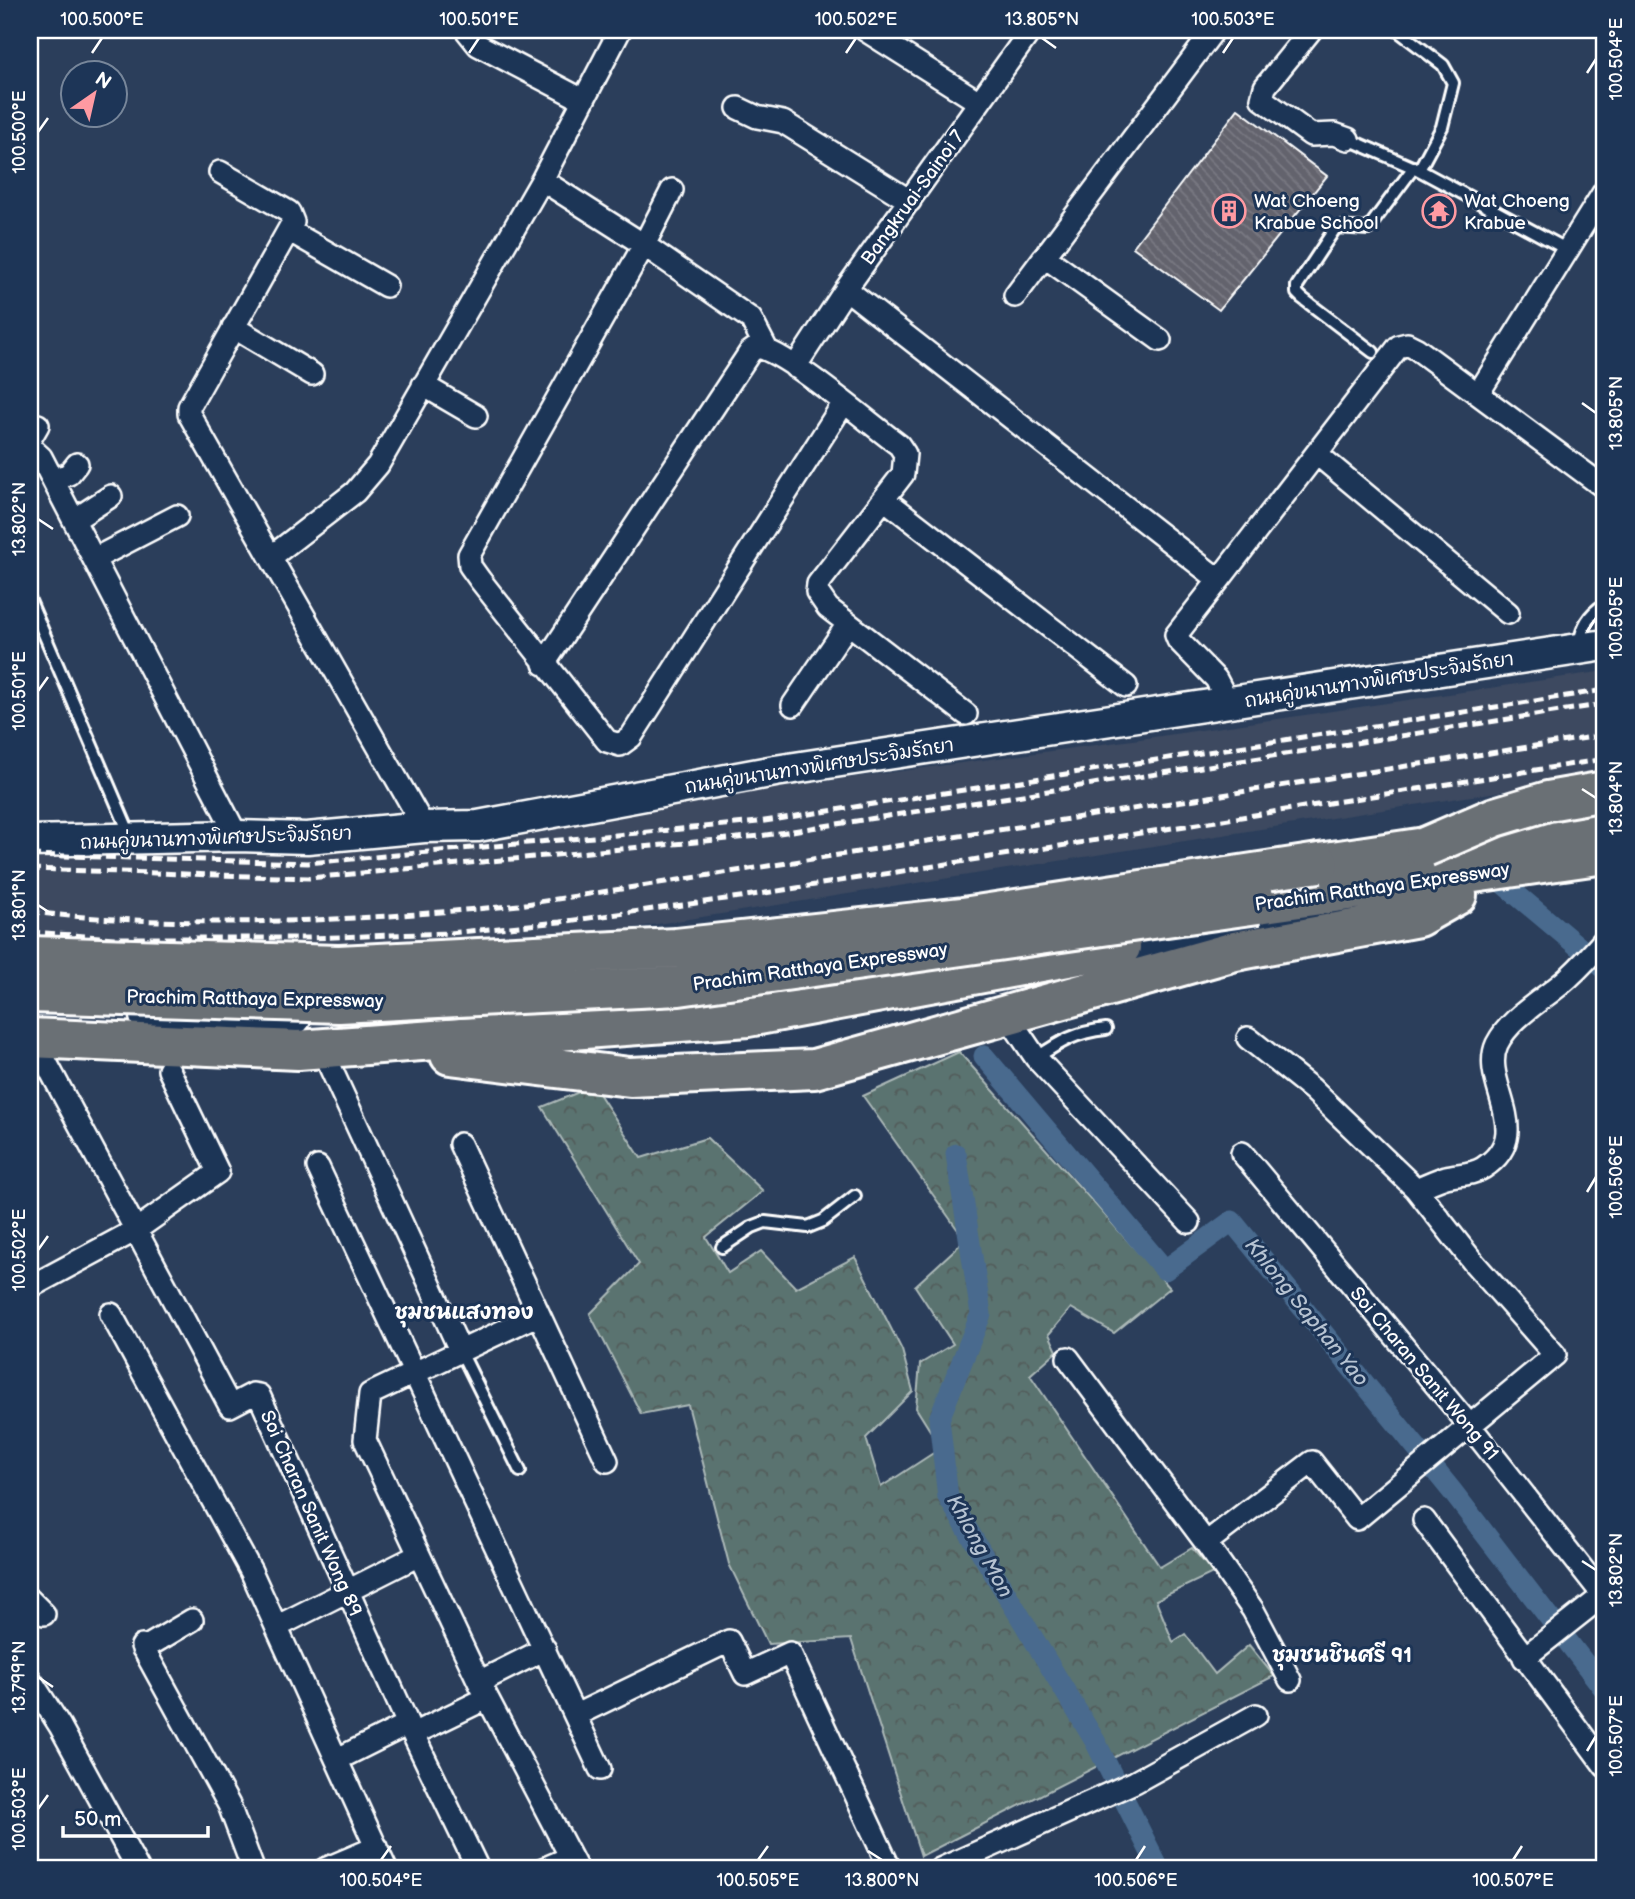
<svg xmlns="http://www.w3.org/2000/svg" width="1635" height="1899" font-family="'Balsamiq Sans','Playpen Sans Thai',sans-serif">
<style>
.built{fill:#3c4960}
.forest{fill:url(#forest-crowns);stroke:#acb9b8;stroke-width:2}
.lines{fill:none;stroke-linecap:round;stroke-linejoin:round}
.canal{stroke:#486a8e;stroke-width:21}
.building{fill:url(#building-back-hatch);stroke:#fff;stroke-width:2}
.service-casing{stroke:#fff;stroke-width:16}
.minor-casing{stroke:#fff;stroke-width:26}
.secondary-casing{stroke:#fff;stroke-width:35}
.motorway-casing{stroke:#fff;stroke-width:44}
.service{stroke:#1d3557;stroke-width:10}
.minor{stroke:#1d3557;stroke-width:21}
.secondary{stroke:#1d3557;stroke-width:30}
.motorway{stroke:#6b6f75;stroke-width:38}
.rail{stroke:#fff;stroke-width:5;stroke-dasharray:10 5;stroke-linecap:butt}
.motorway-bridge-casing{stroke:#fff;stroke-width:44;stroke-linecap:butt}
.motorway-bridge{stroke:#6b6f75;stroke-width:38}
.ticks{fill:none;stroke:#fff;stroke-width:2.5}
.labels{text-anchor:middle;stroke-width:6;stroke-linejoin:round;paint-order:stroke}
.street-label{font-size:19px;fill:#fff;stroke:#1d3557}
.poi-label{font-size:19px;fill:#fff;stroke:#1d3557;text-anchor:start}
.neighbourhood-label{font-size:21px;font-weight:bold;fill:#fff;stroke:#1d3557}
.water-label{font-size:21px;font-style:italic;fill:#b6c3d2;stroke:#1d3557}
.neatline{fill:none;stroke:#fff;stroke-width:2.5}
.ticks-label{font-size:18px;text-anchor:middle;fill:#fff}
</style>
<defs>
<pattern id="forest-crowns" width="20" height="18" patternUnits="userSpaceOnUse" patternTransform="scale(1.75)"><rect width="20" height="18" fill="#5a7370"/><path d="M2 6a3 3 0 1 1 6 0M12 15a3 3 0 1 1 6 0" fill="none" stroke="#525c5a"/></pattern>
<pattern id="building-back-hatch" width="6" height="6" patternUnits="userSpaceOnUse" patternTransform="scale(1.75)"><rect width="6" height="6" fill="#63636d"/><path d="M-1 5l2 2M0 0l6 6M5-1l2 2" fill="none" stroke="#7a7a83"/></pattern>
</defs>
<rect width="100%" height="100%" fill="#2b3e5b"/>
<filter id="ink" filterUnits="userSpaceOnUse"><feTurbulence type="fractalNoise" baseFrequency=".0143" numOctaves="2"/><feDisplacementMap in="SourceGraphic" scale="14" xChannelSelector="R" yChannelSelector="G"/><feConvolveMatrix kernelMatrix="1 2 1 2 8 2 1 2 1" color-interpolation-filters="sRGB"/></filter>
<g filter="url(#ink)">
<path class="built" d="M1605,671V775L537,943L309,953L30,944V849L708,797L1140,739Z"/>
<path class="forest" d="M959,1052L1170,1288L1114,1333L1071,1308L1049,1334L1057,1351L1030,1375L1160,1567L1192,1548L1213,1573L1156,1600L1173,1642L1185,1634L1215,1674L1249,1645L1274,1676L921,1856L851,1639L768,1644L729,1564L688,1405L641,1414L590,1314L639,1264L542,1107L594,1086L641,1158L707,1138L763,1191L706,1237L728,1273L761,1251L796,1288L855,1257L902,1350L913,1391L866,1438L881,1487L941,1448L916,1408L920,1364L953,1344L915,1286L965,1240L863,1096Z"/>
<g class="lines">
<path class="canal" d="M1487,870L1605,969
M984,1056L1165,1270L1232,1221L1452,1491L1605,1690
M956,1154L981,1314L939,1419L948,1497L1095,1741L1159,1869"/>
</g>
<path class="building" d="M1238,109L1327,176L1219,310L1133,247Z"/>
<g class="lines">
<defs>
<path id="service" d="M1397,30L1443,65L1453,83L1442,127L1419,170L1566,249
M1348,139L1419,170
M1373,352L1302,298L1297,293V286L1336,227L1368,229L1414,167
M30,601L131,837
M1578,646C1583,626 1587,615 1605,604
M1036,1058C1060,1042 1076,1032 1106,1029
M722,1247L752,1227L765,1222L808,1227L823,1221L855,1196
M460,1350L520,1471"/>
<path id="minor" d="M466,30L478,45L583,100
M865,30L979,102
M1311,30L1265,87L1262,99L1311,135L1334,134L1348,139
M738,108L757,117L783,122L910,201
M220,172L289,212L293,222L189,407V414L424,827
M542,180L644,245L672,190
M290,231L386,286
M1045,257L1160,340
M846,289L1219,580L1399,346L1407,344L1417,349L1605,488
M1015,296L1214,30
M233,327L312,374
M766,348L751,319L644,245L469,555L470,566L480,580L607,741L620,745L631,737L843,404
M795,367L846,289L1031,30
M423,385L476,416
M1478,394L1605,190
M30,439L38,425
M30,447L41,457L237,836
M1317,454L1508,613
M53,480L69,474L77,464
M884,499L1126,686
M74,520L111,496
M271,557L355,492L378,465L542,180L620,30
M94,559L177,516
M1219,580L1176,635L1178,640L1216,679L1228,702
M544,664L750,352L757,347C787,352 870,424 899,445L905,454L903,474L818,584L817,592L828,608L966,714
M793,705L848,624
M1007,1015L1036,1058L1189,1222
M1248,1038L1312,1089L1416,1189L1474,1263L1555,1355L1357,1519L1312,1462L1206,1543L1253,1610L1290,1680
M41,1053L230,1406L253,1394L259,1395L408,1724L478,1869
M326,1058L460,1350
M460,1144L607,1461
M1242,1153L1470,1426L1603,1595
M318,1167L600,1769
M1416,1189C1426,1185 1436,1180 1446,1177C1458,1174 1472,1175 1483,1168C1538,1133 1479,1083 1497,1044C1511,1016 1545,999 1568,978C1581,966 1593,953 1605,939
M30,1287L136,1230L218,1172L169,1070
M111,1314L251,1571L386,1869
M537,1315L370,1394L365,1440L479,1682L577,1869
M1068,1358L1206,1543
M1424,1520L1605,1766
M30,1600L44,1614
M278,1626L419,1555
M142,1646L229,1805L253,1869
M143,1649L192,1620
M1524,1658L1605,1594
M30,1679L60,1726L138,1869
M479,1682L545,1649
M576,1715L729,1641L745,1674L790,1653L890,1869
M413,1734L487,1698
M338,1759L408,1724
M325,1869L377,1847
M543,1869L569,1858
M940,1869L1135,1782L1256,1715"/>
<path id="secondary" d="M30,841L237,836L307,838L424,827L478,826L775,771L1605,645
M1105,933L1121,947L1345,912
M145,1016L295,1019"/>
<path id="motorway" d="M1319,863L1605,820
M1258,904L1605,854
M30,1038L298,1050L748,1017L1121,947
M450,1055L630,1077L814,1069L1235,951L1418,917L1457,895"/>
</defs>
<use href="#service" class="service-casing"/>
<use href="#minor" class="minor-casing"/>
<use href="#secondary" class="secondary-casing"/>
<use href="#motorway" class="motorway-casing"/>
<use href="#service" class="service"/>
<use href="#minor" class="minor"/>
<use href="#secondary" class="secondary"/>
<use href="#motorway" class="motorway"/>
<path class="rail" d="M30,855L308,863L758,822L1605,690
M30,869L309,878L760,836L1605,704
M30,912C192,930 357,921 519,905L1605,735
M30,932L114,938H308L449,933L560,922L740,897L1605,759"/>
<defs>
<path id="motorway-bridge" d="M1425,847L1495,817L1548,801L1605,791
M30,956L339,965L676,948L963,917L1319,863
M30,993L339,1003L679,986L1258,904"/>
</defs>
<use href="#motorway-bridge" class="motorway-bridge-casing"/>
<use href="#motorway-bridge" class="motorway-bridge"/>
</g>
</g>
<path class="ticks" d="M1042,38L1056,48M92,53L102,38M469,53L479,38M846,53L856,38M1223,53L1233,38M1587,73L1596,59M38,132L48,118M1582,403L1596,413M38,519L53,529M1587,632L1596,618M38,691L48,677M1582,789L1596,798M38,905L53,915M1587,1192L1596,1177M38,1250L48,1236M1582,1561L1596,1570M38,1677L53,1687M1587,1751L1596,1736M38,1809L48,1795M868,1851L882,1860M381,1860L391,1846M758,1860L768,1846M1136,1860L1145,1846M1513,1860L1522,1846"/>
<defs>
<symbol id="building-ring" viewBox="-11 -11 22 22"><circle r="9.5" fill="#1d3557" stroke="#ff9aa2" stroke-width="1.5"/><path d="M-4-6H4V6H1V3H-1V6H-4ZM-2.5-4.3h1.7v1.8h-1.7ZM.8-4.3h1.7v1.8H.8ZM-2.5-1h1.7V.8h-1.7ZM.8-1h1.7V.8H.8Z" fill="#ff9aa2"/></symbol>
<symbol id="temple-ring" viewBox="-11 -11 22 22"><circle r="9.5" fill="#1d3557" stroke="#ff9aa2" stroke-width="1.5"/><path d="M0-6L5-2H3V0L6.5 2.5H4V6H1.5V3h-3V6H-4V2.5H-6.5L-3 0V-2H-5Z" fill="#ff9aa2"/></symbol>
</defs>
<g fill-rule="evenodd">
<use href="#building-ring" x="1210" y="192" width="38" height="38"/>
<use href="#temple-ring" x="1420" y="192" width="38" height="38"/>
</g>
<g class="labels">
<g class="street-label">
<text transform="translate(912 197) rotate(-54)" y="7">Bangkruai-Sainoi 7</text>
<text transform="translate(1379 679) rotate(-9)" y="7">ถนนคู่ขนานทางพิเศษประจิมรัถยา</text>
<text transform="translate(819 765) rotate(-9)" y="7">ถนนคู่ขนานทางพิเศษประจิมรัถยา</text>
<text transform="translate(216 837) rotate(-2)" y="7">ถนนคู่ขนานทางพิเศษประจิมรัถยา</text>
<text transform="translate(1382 886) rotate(-8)" y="7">Prachim Ratthaya Expressway</text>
<text transform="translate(820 966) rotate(-8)" y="7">Prachim Ratthaya Expressway</text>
<text transform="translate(255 998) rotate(1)" y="7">Prachim Ratthaya Expressway</text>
<text transform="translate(1425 1373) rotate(50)" y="7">Soi Charan Sanit Wong 91</text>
<text transform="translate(312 1513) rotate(66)" y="7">Soi Charan Sanit Wong 89</text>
</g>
<g class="poi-label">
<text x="1254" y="207">Wat Choeng<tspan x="1254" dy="22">Krabue School</tspan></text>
<text x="1464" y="207">Wat Choeng<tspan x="1464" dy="22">Krabue</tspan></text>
</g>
<g class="neighbourhood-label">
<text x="464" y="1319">ชุมชนแสงทอง</text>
<text x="1342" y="1662">ชุมชนชินศรี 91</text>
</g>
<g class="water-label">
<text transform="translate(1307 1312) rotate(51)" y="7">Khlong Saphan Yao</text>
<text transform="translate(980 1546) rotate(61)" y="7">Khlong Mon</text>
</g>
</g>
<rect width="1635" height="1899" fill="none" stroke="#1d3557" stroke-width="77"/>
<g transform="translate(94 94) rotate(34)"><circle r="33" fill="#1d3557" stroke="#77869a" stroke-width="2"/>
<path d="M0-5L12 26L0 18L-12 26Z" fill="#ff9aa2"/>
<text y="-10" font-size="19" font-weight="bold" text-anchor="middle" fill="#ffffff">N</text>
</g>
<path d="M63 1826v10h145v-10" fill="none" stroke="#ffffff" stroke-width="3.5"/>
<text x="74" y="1826" font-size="21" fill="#ffffff" stroke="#1d3557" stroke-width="5" paint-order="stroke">50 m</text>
<rect x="38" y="38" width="1558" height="1822" class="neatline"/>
<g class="ticks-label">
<text x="102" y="25">100.500°E</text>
<text x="479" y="25">100.501°E</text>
<text x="856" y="25">100.502°E</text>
<text x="1042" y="25">13.805°N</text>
<text x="1233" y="25">100.503°E</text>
<text transform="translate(1616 59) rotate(-90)" y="6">100.504°E</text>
<text transform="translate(19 132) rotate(-90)" y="6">100.500°E</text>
<text transform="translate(1616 413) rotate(-90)" y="6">13.805°N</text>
<text transform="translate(19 519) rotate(-90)" y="6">13.802°N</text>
<text transform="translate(1616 618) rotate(-90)" y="6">100.505°E</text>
<text transform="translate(19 691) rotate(-90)" y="6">100.501°E</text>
<text transform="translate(1616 798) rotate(-90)" y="6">13.804°N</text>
<text transform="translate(19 905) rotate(-90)" y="6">13.801°N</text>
<text transform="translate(1616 1177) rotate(-90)" y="6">100.506°E</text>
<text transform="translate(19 1250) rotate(-90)" y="6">100.502°E</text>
<text transform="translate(1616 1570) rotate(-90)" y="6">13.802°N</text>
<text transform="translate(19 1677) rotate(-90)" y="6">13.799°N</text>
<text transform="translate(1616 1736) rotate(-90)" y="6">100.507°E</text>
<text transform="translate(19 1809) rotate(-90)" y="6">100.503°E</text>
<text x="381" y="1886">100.504°E</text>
<text x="758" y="1886">100.505°E</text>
<text x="882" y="1886">13.800°N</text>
<text x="1136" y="1886">100.506°E</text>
<text x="1513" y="1886">100.507°E</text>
</g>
</svg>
